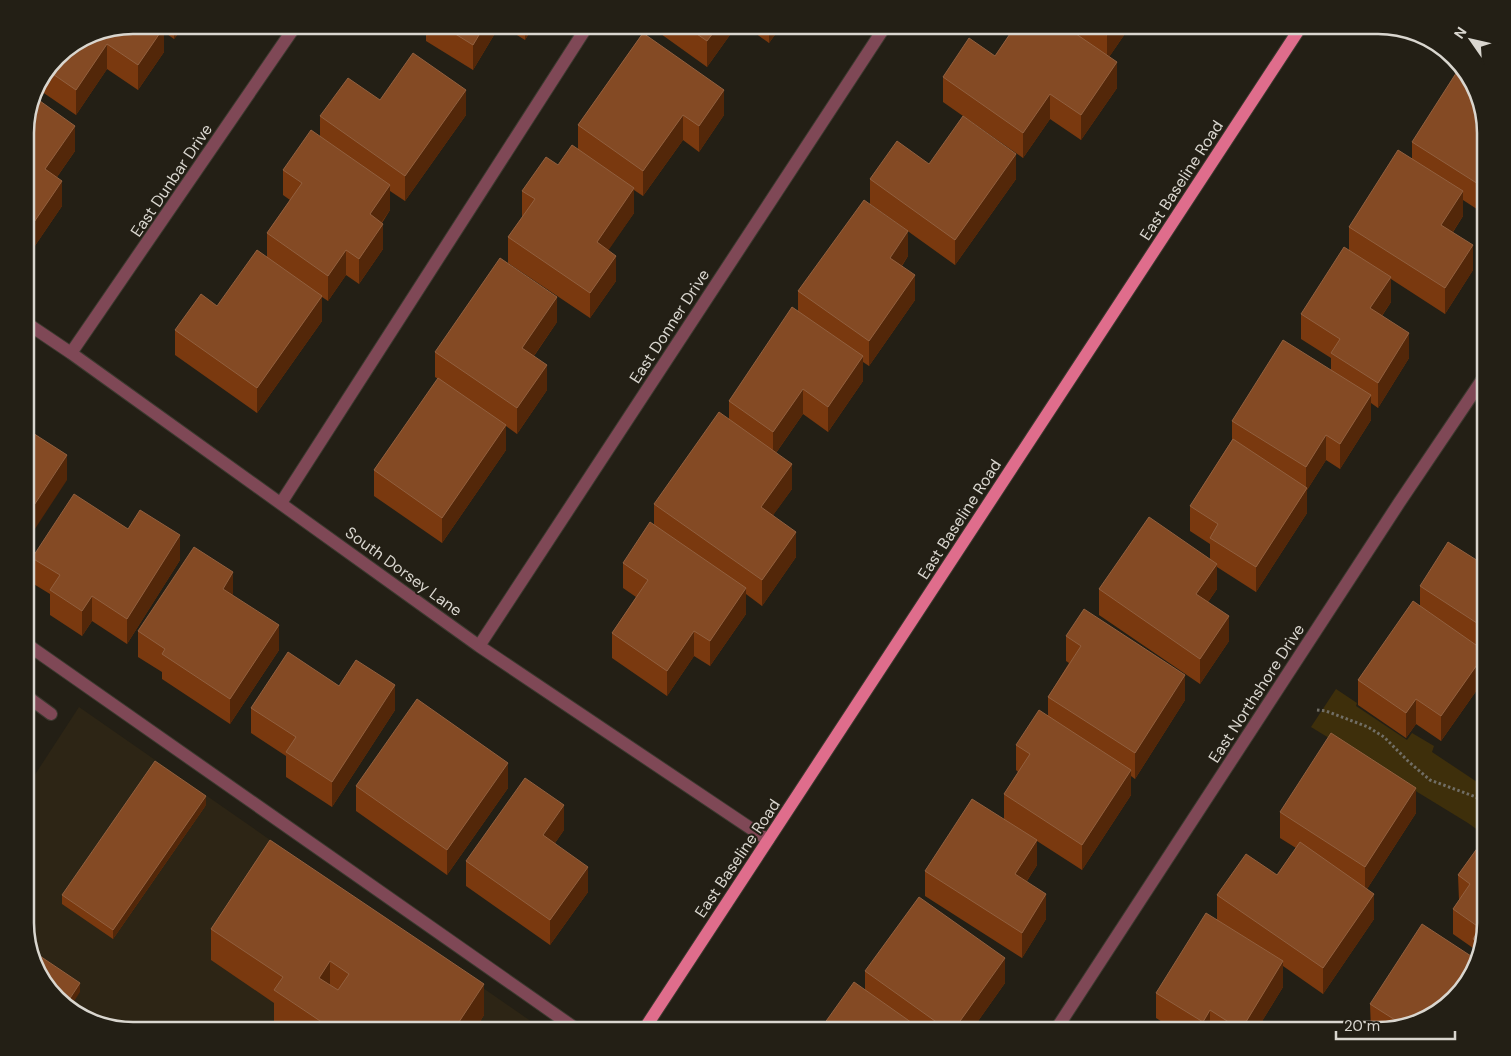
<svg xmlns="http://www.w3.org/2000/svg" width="1511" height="1056" font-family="'DM Sans',sans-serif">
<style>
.built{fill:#2d2515}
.green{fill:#3e2f0b}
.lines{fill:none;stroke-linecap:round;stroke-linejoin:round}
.minor-casing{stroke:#3c392f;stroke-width:14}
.major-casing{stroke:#3c392f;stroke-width:14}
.path{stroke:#716e65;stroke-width:3;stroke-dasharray:2.5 2.5;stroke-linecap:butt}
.minor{stroke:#7f4856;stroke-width:12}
.major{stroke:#df6d8c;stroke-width:12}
.wall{fill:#7a390f}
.shaded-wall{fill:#532709}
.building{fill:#844a24;stroke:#92603f;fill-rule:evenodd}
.labels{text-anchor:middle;stroke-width:4;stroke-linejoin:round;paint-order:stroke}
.street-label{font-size:16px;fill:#d9d6cf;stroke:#231f15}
.rim{fill:none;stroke:#d9d6cf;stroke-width:2.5}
</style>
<rect width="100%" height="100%" fill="#231f15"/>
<path class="built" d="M79,707L545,1031H132L67,1009L36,971L25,930V790Z"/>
<path class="green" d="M1336,689L1357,703L1356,706L1407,740L1412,733L1434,746L1432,752L1486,788V836L1468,823L1311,727Z"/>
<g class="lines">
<defs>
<path id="minor" d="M25,322L71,353L479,646L768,840
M71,353L296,25
M281,503L588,25
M25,643L579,1031
M479,646L886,25
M25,695L51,714
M1055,1031L1399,503L1486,374"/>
<path id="major" d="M643,1031L1302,25"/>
</defs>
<use href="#minor" class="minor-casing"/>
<use href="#major" class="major-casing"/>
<path class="path" d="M1317,710L1326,711L1368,727L1384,737L1409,762L1430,780L1476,797L1486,804"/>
<use href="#minor" class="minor"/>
<use href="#major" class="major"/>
</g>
<path class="wall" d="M133,25H185L174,39L164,32V52L138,90L107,69L76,115L35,87L36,85L61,52Z
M426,25H500L473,70L426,41Z
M501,25H534L525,40Z
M654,25H737L707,67L654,29Z
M744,25H782L769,43Z
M1016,25H1131L1109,57L1117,88L1081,140L1050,119L1023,158L943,102V77L995,56Z
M643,33L724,115L699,152L683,140L643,196L634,190V213L608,250L616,281L590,318L508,263V237L523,216H522V191L558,165L578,149V125Z
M380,100L466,115L405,201L390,191V210L382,223L383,249L359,284L346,275L328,301L322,297V321L257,413L175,355V330L217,306L267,257V233L290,200L283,195V170L320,136V116Z
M25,125L75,151L57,177L62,206L30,253L25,250Z
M1486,132V215L1463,200V216L1453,232L1473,270L1445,314L1391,279V302L1382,316L1409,358L1378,408L1371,403V420L1340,469L1326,460L1307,490V513L1256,592L1217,567V589L1208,602L1229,641L1200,684L1099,615V589L1210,559V544L1190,531V506L1232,440V421L1331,370V358L1301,339V314L1349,251V227L1412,159V142Z
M929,164L1016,179L955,265L870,204V179Z
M908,256L902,266L915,300L869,366L863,362V381L828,432L803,414L776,453L792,489L773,515L796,557L762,606L746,594V614L710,666L694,656L667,696L612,658V633L636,597L623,588V563L654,525V504L729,420V401L798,312V291Z
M557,322L534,356L547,390L517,434L506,426V450L442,543L374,496V470L438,379L435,377V352Z
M1486,488V529L1479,524V499Z
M128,529L180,560L127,644L92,621L82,636L50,615V594L32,583V558Z
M1486,566V677L1441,741L1416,724L1406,738L1358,705V680L1420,606V586Z
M233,596L279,650L230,724L162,679V672L138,657V631Z
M1066,636L1185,700L1135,779L1131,776V795L1082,870L1037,841V865L1027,881L1046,919L1022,958L925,896V871L1004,819V794L1018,772L1016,770V745L1048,716V697L1069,663L1066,661Z
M251,708L395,710L332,807L286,777V756L251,733Z
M356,786L508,788L447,875L356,811Z
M206,805L113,939L62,904V895Z
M1280,812L1416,813L1367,889L1374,919L1323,994L1283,966V987L1256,1031H1175V1030L1156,1018V993L1217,920V895L1277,875L1296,848L1280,838Z
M564,830L555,843L588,892L550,945L466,886V861Z
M1486,836V924L1464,989L1426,1020L1378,1031L1371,1029L1370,1004L1473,957V948L1453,934V909L1459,900L1458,875Z
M270,840L484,1015L474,1031H288L274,1022V1003L211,960V929Z
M865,971L1005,983L971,1031H819L865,990Z"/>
<path class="shaded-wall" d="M174,25H185L174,39Z
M485,25H500L473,70V45Z
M525,25H534L525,40Z
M719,25H737L707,67V41Z
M769,25H782L769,43Z
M1114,25H1131L1107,60V35Z
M164,27V52L138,90V65Z
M107,44V69L76,115V90Z
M1117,62V88L1081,140V115Z
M466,90V115L405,201V176Z
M724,90V115L699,152V126Z
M1050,94V119L1023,158V133Z
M683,115V140L643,196V171Z
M75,126V151L45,194V169Z
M1016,154V179L955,265V240Z
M62,181V206L30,253V228Z
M390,185V210L370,239V214Z
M634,188V213L597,267V242Z
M1463,191V216L1441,250V225Z
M383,224V249L359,284V259Z
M908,231V256L890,283V258Z
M1473,245V270L1445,314V288Z
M346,250V275L328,301V276Z
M616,256V281L590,318V293Z
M915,275V300L869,366V341Z
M1391,277V302L1370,333V308Z
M322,296V321L257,413V388Z
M557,297V322L522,373V348Z
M1409,333V358L1378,408V383Z
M863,356V381L828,432V407Z
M547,365V390L517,434V408Z
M803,389V414L773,457V432Z
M1371,395V420L1340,469V444Z
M506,425V450L442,543V518Z
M1326,435V460L1307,490V513L1256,592V567L1306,490V467Z
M67,455V480L25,544V519Z
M792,464V489L761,532V507Z
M796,532V557L762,606V580Z
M180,535V560L127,644V619Z
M1217,564V589L1196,619V594Z
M233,572V597L223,589Z
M746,588V614L710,666V641Z
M92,596V621L82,636V611Z
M1229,616V641L1200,684V659Z
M279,625V650L230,724V699Z
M694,631V656L667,696V671Z
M1486,652V677L1441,741V716Z
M1185,675V700L1135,779V753Z
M395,685V710L332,807V782Z
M1416,699V724L1406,738V713Z
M508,763V788L447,875V850Z
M1131,770V795L1082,870V845Z
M1416,788V813L1365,892V867Z
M206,796V805L113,939V930Z
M564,805V830L543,860V835Z
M1037,840V865L1015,899V874Z
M588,867V892L550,945V920Z
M1046,894V919L1022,958V933Z
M1374,894V919L1323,994V968Z
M1005,958V983L971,1031H953Z
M330,961V992L319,978Z
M1283,961V987L1256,1031H1241Z
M80,983V992L69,1009H67L65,1006Z
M484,984V1015L474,1031H453Z
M1210,1010V1031H1203V1022Z
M353,1025V1031H349Z
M915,1025V1031H911Z"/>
<path class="building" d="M133,25H162L164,27L138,65L107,44L76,90L47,70L61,52L92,33Z
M441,25H485L473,45Z
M684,25H719L707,41Z
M1016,25H1063L1117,62L1081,115L1050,94L1023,133L943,77L969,38L995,56Z
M1093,25H1114L1107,35Z
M643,33L724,90L699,126L683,115L643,171L578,125Z
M413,53L466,90L405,176L320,116L348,78L380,100Z
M1460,67L1475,85L1486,132V189L1412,142Z
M33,96L75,126L45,169L62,181L30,228L25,225V125Z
M963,116L1016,154L955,240L870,179L897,141L929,164Z
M311,130L390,185L370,214L383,224L359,259L346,250L328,276L267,233L302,183L283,170Z
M572,145L634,188L597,242L616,256L590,293L508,237L535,199L522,191L546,157L558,165Z
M1398,150L1463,191L1441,225L1473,245L1445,288L1349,227Z
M864,200L908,231L890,258L915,275L869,341L798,291Z
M1344,247L1391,277L1370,308L1409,333L1378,383L1331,353L1340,339L1301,314Z
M257,250L322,296L257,388L175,330L201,294L217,306Z
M500,258L557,297L522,348L547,365L517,408L435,352Z
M792,307L863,356L828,407L803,389L773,432L729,401Z
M1283,340L1371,395L1340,444L1326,435L1306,467L1232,421Z
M438,378L506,425L442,518L374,470Z
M719,412L792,464L761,507L796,532L762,580L654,504Z
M25,428L67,455L25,519Z
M1233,439L1307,488L1256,567L1210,538L1218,524L1190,506Z
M1486,488V504L1479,499Z
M74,494L128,529L140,510L180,535L127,619L92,596L82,611L50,590L60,575L32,558Z
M1149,517L1217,564L1196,594L1229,616L1200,659L1099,589Z
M650,522L746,588L710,641L694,631L667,671L612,633L648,580L623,563Z
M1448,542L1486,566V629L1420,586Z
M194,547L233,572L223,589L279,625L230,699L162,654L165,649L138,631Z
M1413,601L1486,652L1441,716L1416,699L1406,713L1358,680Z
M1084,609L1185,675L1135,753L1048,697L1081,646L1066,636Z
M288,652L339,686L356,660L395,685L332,782L286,752L296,737L251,708Z
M417,699L508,763L447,850L356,786Z
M1039,710L1131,770L1082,845L1004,794L1030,754L1016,745Z
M1331,733L1416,788L1365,867L1280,812Z
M155,761L206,796L113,930L62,895Z
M525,778L564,805L543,835L588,867L550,920L466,861Z
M972,799L1037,840L1015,874L1046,894L1022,933L925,871Z
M1486,836V924L1479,944L1473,939L1480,928L1453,909L1470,884L1458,875Z
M270,840L484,984L453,1031H361L353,1025L349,1031H335L274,990L283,977L211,929ZM330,961L349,974L338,990L319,978Z
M1300,842L1374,894L1323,968L1217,895L1246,854L1277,875Z
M919,897L1005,958L953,1031H949L865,971Z
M1206,913L1283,961L1241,1030L1210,1010L1203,1022L1156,993Z
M1422,924L1474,958L1464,989L1426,1020L1403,1025L1370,1004Z
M31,950L80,983L65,1006L36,971Z
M854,982L915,1025L911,1031H819Z
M1374,1024L1383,1030L1378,1031H1370Z
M1178,1025L1188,1031H1175Z"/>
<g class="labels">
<g class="street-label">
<text transform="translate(171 180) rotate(-56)" y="6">East Dunbar Drive</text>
<text transform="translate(1181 180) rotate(-57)" y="6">East Baseline Road</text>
<text transform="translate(669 326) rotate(-57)" y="6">East Donner Drive</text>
<text transform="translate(959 519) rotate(-57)" y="6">East Baseline Road</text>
<text transform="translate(404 571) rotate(36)" y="6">South Dorsey Lane</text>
<text transform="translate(1256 693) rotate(-57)" y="6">East Northshore Drive</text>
<text transform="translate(737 858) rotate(-56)" y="6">East Baseline Road</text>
</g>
</g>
<path d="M0 0H1511V1056H0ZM133 34H1378A99 99 0 0 1 1477 133V923A99 99 0 0 1 1378 1022H133A99 99 0 0 1 34 923V133A99 99 0 0 1 133 34Z" fill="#231f15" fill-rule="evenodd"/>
<path class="rim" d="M133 34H1378A99 99 0 0 1 1477 133V923A99 99 0 0 1 1378 1022H133A99 99 0 0 1 34 923V133A99 99 0 0 1 133 34Z"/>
<g transform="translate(1471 40) rotate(304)" stroke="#231f15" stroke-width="4" paint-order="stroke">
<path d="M0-4L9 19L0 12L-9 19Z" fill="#d9d6cf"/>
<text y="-8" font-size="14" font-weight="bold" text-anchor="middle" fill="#d9d6cf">N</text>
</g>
<path d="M1336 1031v8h119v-8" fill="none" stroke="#d9d6cf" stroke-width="2.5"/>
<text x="1344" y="1031" font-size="15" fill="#d9d6cf" stroke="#231f15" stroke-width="4" paint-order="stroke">20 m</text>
</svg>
